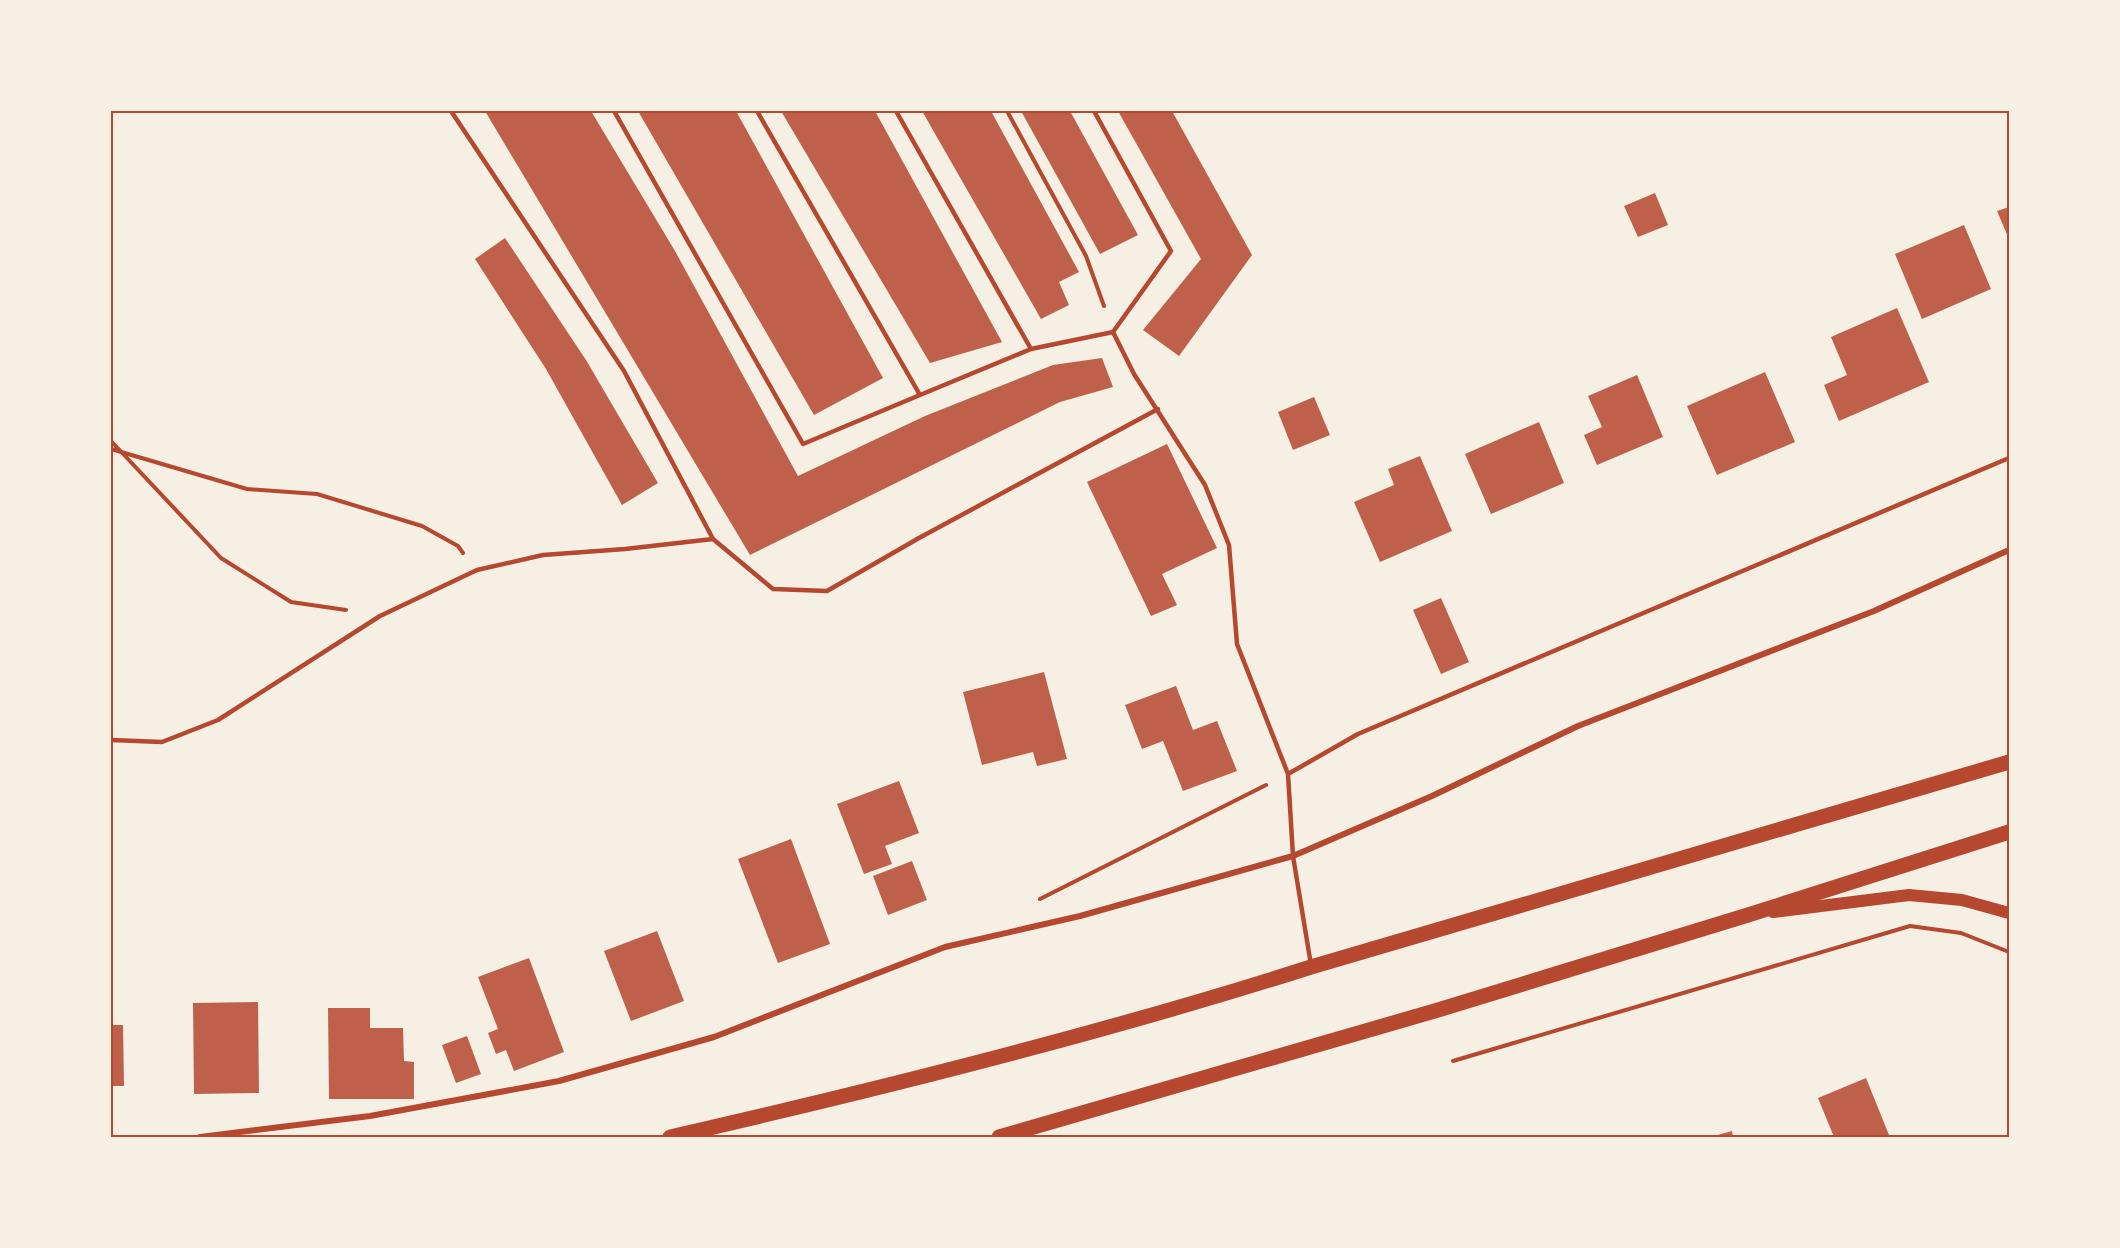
<svg xmlns="http://www.w3.org/2000/svg" width="2120" height="1248" font-family="Helvetica,sans-serif">
<style>
.building{fill:#bf614a}
.lines{fill:none;stroke-linecap:round;stroke-linejoin:round}
.path{stroke:#b5482f;stroke-width:4}
.service{stroke:#b5482f;stroke-width:4.5}
.minor{stroke:#b5482f;stroke-width:6}
.secondary{stroke:#b5482f;stroke-width:12}
.primary{stroke:#b5482f;stroke-width:15}
.neatline{fill:none;stroke:#b5482f;stroke-width:2}
</style>
<rect width="100%" height="100%" fill="#f6efe4"/>
<path class="building" d="M485,111H591L675,251L798,476L925,416L1053,365L1102,358L1113,387L1060,402L750,555Z
M638,111H736L883,378L814,415Z
M781,111H875L1002,342L930,363Z
M922,111H991L1079,272L1059,282L1069,305L1041,319Z
M1021,111H1070L1138,235L1100,254Z
M1118,111H1172L1252,255L1179,356L1143,330L1201,259Z
M1655,193L1668,225L1638,237L1624,206Z
M2009,207V239L1997,211Z
M1964,225L1991,289L1922,319L1895,254Z
M505,238L586,360L658,483L622,505L546,369L475,259Z
M1897,308L1929,382L1839,421L1824,385L1847,375L1831,337Z
M1765,372L1795,442L1717,475L1687,406Z
M1637,375L1663,437L1597,465L1584,435L1602,427L1588,396Z
M1314,397L1330,435L1293,450L1278,412Z
M1539,422L1564,483L1491,514L1465,454Z
M1167,444L1217,548L1162,574L1177,605L1151,616L1087,482Z
M1420,456L1452,531L1380,562L1354,502L1394,485L1388,469Z
M1441,598L1469,662L1441,674L1413,610Z
M1044,672L1067,759L1037,766L1033,752L982,765L963,692Z
M1176,686L1193,730L1217,721L1237,771L1183,791L1163,741L1142,749L1125,705Z
M899,781L919,833L885,846L892,864L864,874L837,804Z
M791,839L830,944L778,963L738,859Z
M912,861L927,900L888,915L873,876Z
M657,931L684,1001L631,1021L604,951Z
M529,958L564,1052L514,1071L506,1050L496,1054L488,1033L498,1029L478,977Z
M258,1002L259,1093L194,1094L193,1003Z
M328,1008H370V1028H403L404,1061L414,1062V1099H329Z
M111,1025H123L124,1086H111Z
M467,1036L481,1074L456,1083L442,1045Z
M1866,1078L1889,1135L1885,1137H1834L1818,1098Z
M1732,1131L1733,1137H1714V1136Z"/>
<g class="lines">
<path class="path" d="M1007,111L1086,256L1104,306
M111,441L221,558L291,602L346,610
M111,449L247,489L317,494L422,526L458,546L463,553
M1040,899L1266,785
M1453,1061L1910,926L1961,933L2009,952"/>
<path class="service" d="M451,111L624,371L713,539L773,589L827,591L919,538L1158,409
M614,111L803,444L920,395
M757,111L920,395L1031,349L1113,332L1171,251L1094,111
M896,111L1031,349
M1113,332L1134,374L1205,485L1229,545L1237,644L1288,774L1293,856L1311,965
M111,740L162,742L218,720L380,616L477,570L543,555L625,549L713,539
M1288,774L1358,734L2009,458"/>
<path class="minor" d="M200,1137L370,1116L559,1081L714,1037L945,947L1080,916L1293,856L1432,796L1578,726L1874,611L2009,550"/>
<path class="secondary" d="M1773,912L1909,895L1962,900L2009,913"/>
<path class="primary" d="M670,1137C885,1088 1101,1034 1311,967L2009,762
M999,1137L1438,1010L1748,915L2009,832"/>
</g>
<rect width="2120" height="1248" fill="none" stroke="#f6efe4" stroke-width="225"/>
<rect x="112" y="112" width="1896" height="1024" class="neatline"/>
</svg>
